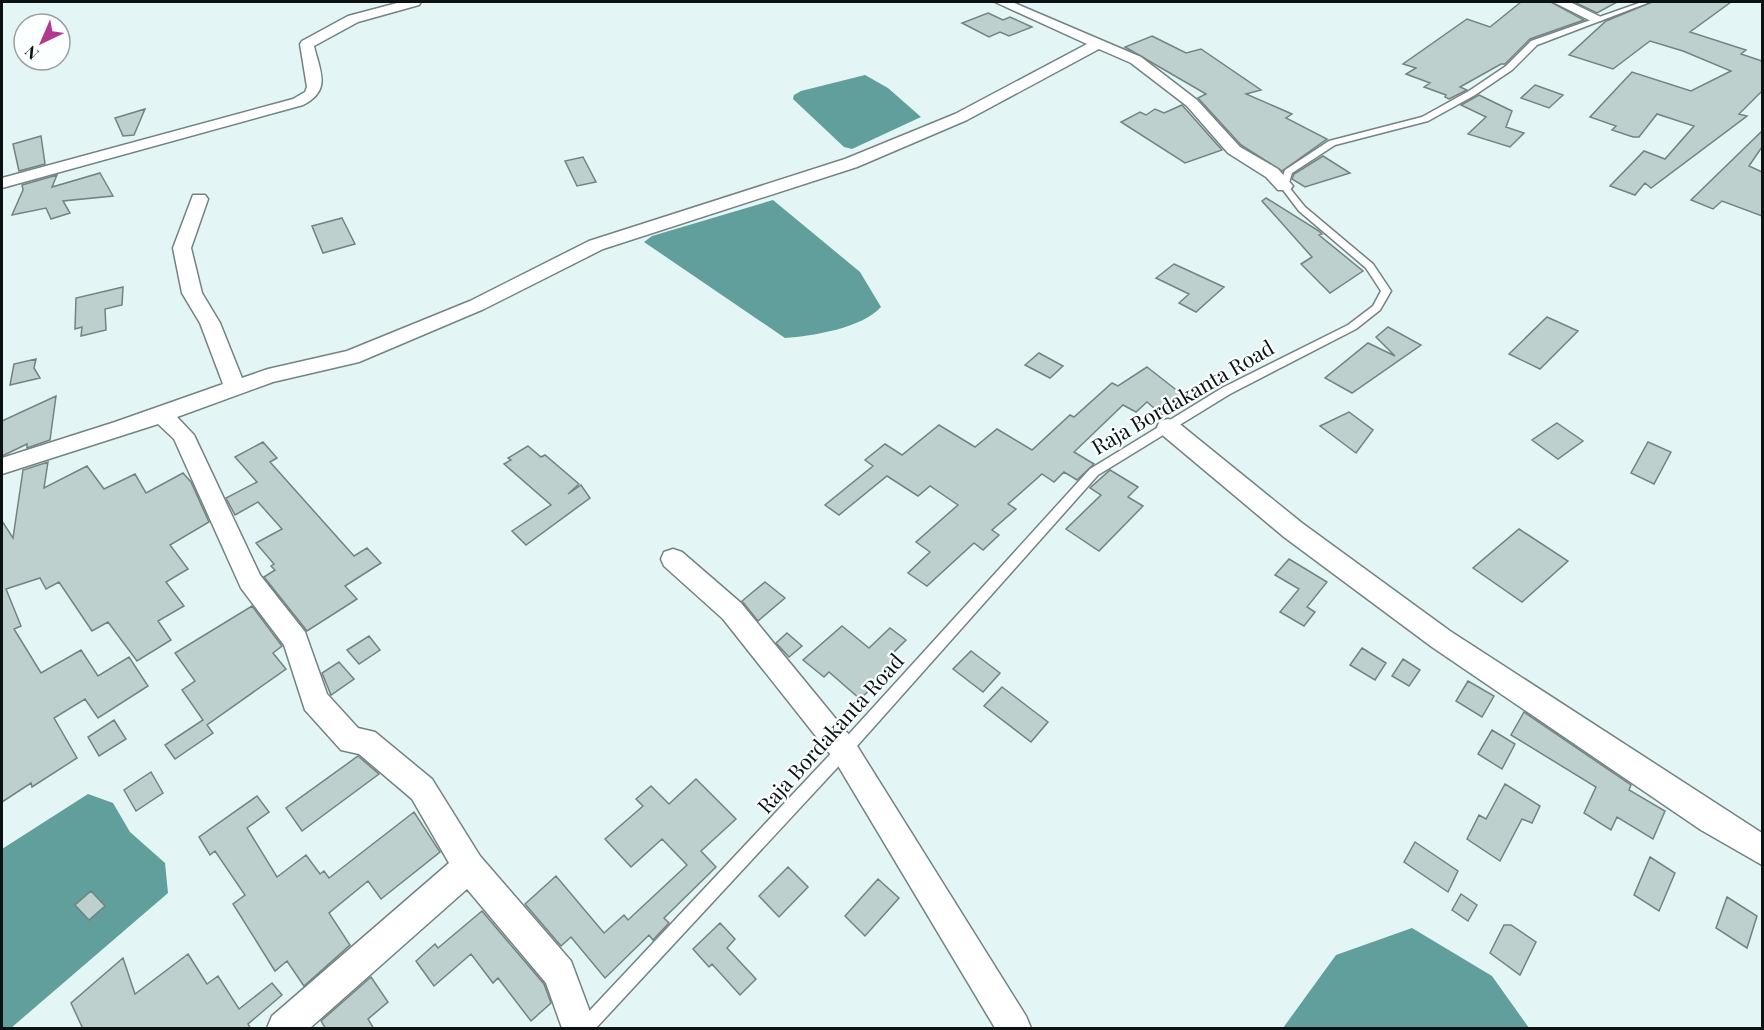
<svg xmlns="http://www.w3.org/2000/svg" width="1764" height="1030" font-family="'Playfair Display',serif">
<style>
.water{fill:#609f9b}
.building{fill:#bed0ce;stroke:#728382;stroke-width:1.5}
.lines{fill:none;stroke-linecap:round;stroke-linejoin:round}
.lane-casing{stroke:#728382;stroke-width:3}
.street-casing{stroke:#728382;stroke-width:3}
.lane{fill:#fff;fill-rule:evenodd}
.street{fill:#fff;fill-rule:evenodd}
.labels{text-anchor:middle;stroke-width:4.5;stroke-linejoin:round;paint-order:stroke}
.street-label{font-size:21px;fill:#0c1212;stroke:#fbffff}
</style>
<rect width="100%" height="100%" fill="#e3f5f4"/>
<path class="water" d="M865,75L888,88L921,117L852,149L844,147L793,99L794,95L801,91Z
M773,200L860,272L881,307C862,328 813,336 785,338L644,242L652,236Z
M88,794L113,803L130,832L165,863L168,893L11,1028H2V849Z
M1412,928L1492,976L1529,1028H1283L1336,955Z"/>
<path class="building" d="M1521,2H1551L1584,20L1530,39L1505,64H1501L1460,87L1467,90L1449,99L1445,97L1446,95L1424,87L1430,83L1406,74L1416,68L1403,64L1467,19L1490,27Z
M1574,2H1617L1597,13Z
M1652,2H1731L1690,32L1746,50L1741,54L1762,61V91L1739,114L1747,116L1651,188L1645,183L1635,195L1610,186L1644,151L1665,159L1694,126L1657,114L1639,137H1633L1612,130L1616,126L1590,117L1632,72L1691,91L1731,71L1683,51L1650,41L1613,69L1569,55L1606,21Z
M988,13L1003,20L1010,17L1032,27L1009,36L1000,32L989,37L962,23Z
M1152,36L1186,53L1201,49L1261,90L1246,94L1292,114L1286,118L1327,139L1282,171L1241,145L1198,98L1206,94L1125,47Z
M1535,85L1563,95L1549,108L1521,98Z
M1479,95L1512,111L1506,127L1524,133L1510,147L1468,134L1486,117L1461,105Z
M1182,105L1222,150L1185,163L1121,122L1140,112L1146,115L1155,109L1164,113Z
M145,109L134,135L123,136L115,118Z
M1762,131V147L1749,166L1762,172V216L1722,201L1713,209L1691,200Z
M41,136L45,164L19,171L13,144Z
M1323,156L1350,173L1305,187L1292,179L1294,174Z
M583,157L596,182L577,186L565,161Z
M100,173L113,196L63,201L70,213L51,219L46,208L12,215L23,190L22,185L57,175L52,187Z
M1266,198L1319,231L1322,234L1319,235L1363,271L1330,293L1301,264L1312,257L1262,201Z
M342,218L355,244L323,253L312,226Z
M1174,264L1224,287L1196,312L1179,303L1189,294L1156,278Z
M123,287L122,305L105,309L106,330L81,336L82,327L75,329L76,298Z
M1547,317L1578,331L1540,369L1509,354Z
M1388,327L1421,345L1352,393L1325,378L1368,343L1395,356L1376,337Z
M1039,353L1063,366L1050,378L1025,365Z
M36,359L34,368L40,378L10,385L14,364Z
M1147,367L1184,396L1162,415L1147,402L1136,412L1123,405L1074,452L1094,464L1077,480L1064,472L1054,482L1042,474L1008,504L1016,509L992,530L999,535L983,550L974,543L927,586L908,573L930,552L916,542L958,505L930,486L918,496L887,476L839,515L825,505L873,466L865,460L885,444L902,455L939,425L975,447L997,429L1032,450L1070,415L1074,417L1112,383L1118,386Z
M56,396L50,440L27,448V444L2,456V421Z
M1349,412L1373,430L1356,453L1320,426Z
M1557,423L1583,441L1558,459L1532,440Z
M263,442L277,458L270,462L354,556L367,548L381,563L345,586L357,599L307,631L264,577L275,570L271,566L274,564L256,543L282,529L258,502L235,515L226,498L257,482L235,457Z
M1648,442L1671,452L1654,484L1631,473Z
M528,446L541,457L545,455L579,484L568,494L581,485L590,498L526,545L512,531L551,505L504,464L511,460L508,458Z
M48,462L44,488L87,466L104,489L135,474L146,493L183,473L191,482L209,522L170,545L188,569L166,582L184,606L158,621L171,640L137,661L108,622L92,631L59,582L46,589L40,578L6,589L21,626L14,629L41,673L81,650L98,676L129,657L148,686L98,718L85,699L54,718L77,758L32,787L31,783L2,802V521L13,538L23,470Z
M1110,470L1138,487L1128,497L1143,506L1099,551L1066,529L1101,495L1090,488Z
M1519,529L1568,561L1522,602L1473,568Z
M1289,559L1327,582L1307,607L1315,612L1304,626L1280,612L1299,589L1275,575Z
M765,582L785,598L758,621L742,601Z
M252,606L282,646L273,653L286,669L207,725L213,733L175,759L165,745L203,720L182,690L195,681L175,653Z
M842,626L869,648L890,628L906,640L890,656L898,663L860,699L829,672L824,677L803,660Z
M787,633L802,646L789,657L776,643Z
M369,636L380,650L359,664L347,650Z
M1362,648L1386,663L1375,680L1350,665Z
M971,651L1000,673L983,692L953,669Z
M1403,659L1420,670L1409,686L1392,676Z
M339,662L354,679L331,695L322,673Z
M1468,681L1494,696L1482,717L1456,701Z
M1002,687L1048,722L1031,742L984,706Z
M1524,712L1631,785L1629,790L1665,811L1653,839L1617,817L1611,830L1584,813L1596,787L1511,735Z
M114,720L126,739L99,756L88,737Z
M1492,730L1515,744L1502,769L1478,754Z
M358,756L379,774L302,831L286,808Z
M151,772L163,793L136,811L124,790Z
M696,779L736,819L701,851L716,867L664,918L669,923L653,940L649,935L605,978L571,937L561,946L525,904L556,876L604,933L624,915L628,920L687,865L662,839L631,867L605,839L643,806L636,799L651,786L669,804Z
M1505,784L1540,806L1532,823L1522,819L1500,861L1467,839L1479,815L1486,819Z
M257,796L269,812L247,828L277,877L306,855L320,874L324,871L329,878L414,812L440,852L381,899L368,881L329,913L350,945L304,986L287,961L275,971L233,904L245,895L215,851L210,855L199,837Z
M1415,842L1458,871L1448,892L1404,862Z
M1650,857L1675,873L1659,911L1634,895Z
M788,867L808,887L779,917L759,896Z
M878,879L899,898L865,936L845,916Z
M91,891L105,906L89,920L75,905Z
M1461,894L1477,905L1468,921L1452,910Z
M1727,897L1757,916L1747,948L1716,928Z
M482,911L544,984L551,1003L531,1021L498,978L493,983L471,954L434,986L416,961L435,944L438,948Z
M720,923L735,939L727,948L756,979L740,995L712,964L709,967L693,949Z
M1504,925H1511L1536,942L1520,975L1490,953Z
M188,954L207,984L218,976L239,1009L272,983L282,995L248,1024L251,1029H83L71,1003L123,958L135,994Z
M371,977L388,1002L368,1019L374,1029H326L321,1021Z"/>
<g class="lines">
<defs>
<path id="lane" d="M1642,2H1650L1537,45L1512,70L1475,95L1428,121L1335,145L1292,173L1288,186L1305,207L1373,264L1391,291L1380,310L1356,329L1230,394L1098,475L849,755L596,1028H577L579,1022L839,745L1090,469L1222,388L1348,325L1373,306L1381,291L1366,268L1299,211L1280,186L1285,170L1329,141L1422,117L1469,91L1506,66L1531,41Z"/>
<path id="street" d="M401,2H421L419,5L358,22L314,46C320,72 332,90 303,105L2,188V178L293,99L305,92L307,87L300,44L302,41L348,16Z
M995,2H1012L1141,57L1197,100L1240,147L1278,169L1293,186L1290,190H1278L1266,177L1228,153L1187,106L1131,63L1099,49L967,120L857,167L603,249L484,309L359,362L273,382L177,417L194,435L260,575L305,632L327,694L358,728L375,732L432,779L480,856L571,961L596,1028H562L546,983L467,889L310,1028H267L272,1016L449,863L412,799L359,754L341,750L305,710L284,645L241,588L174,439L158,424L2,474V458L115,422L223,384L200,323L182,293L173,248L193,195H205L208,199L191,248L202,293L220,323L242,378L268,369L347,351L470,301L589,241L845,159L955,114L1087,44Z
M1553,2H1570L1603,18L1601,21H1591Z
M1168,419L1176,421L1302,523L1450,631L1762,833V865L1701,830L1432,647L1284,537L1160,433L1157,427L1160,421Z
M673,549L682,552L741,603L854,741L1026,1016L1031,1028H995L834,759L723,619L664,566L661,559L664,552Z"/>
</defs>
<use href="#lane" class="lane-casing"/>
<use href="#street" class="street-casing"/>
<use href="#lane" class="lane"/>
<use href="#street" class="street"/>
</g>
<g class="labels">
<g class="street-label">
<text transform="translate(1183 398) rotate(-30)" y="7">Raja Bordakanta Road</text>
<text transform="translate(831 734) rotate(-48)" y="7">Raja Bordakanta Road</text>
</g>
</g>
<rect width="1764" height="1030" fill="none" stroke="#0c1212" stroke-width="6"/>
<g transform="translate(42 42) rotate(224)"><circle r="28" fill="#fbffff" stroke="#9ba0a0" stroke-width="1.5"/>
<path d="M0-4.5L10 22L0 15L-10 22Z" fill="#b1398f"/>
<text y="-9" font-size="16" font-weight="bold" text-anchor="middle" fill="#0c1212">N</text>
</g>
</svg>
